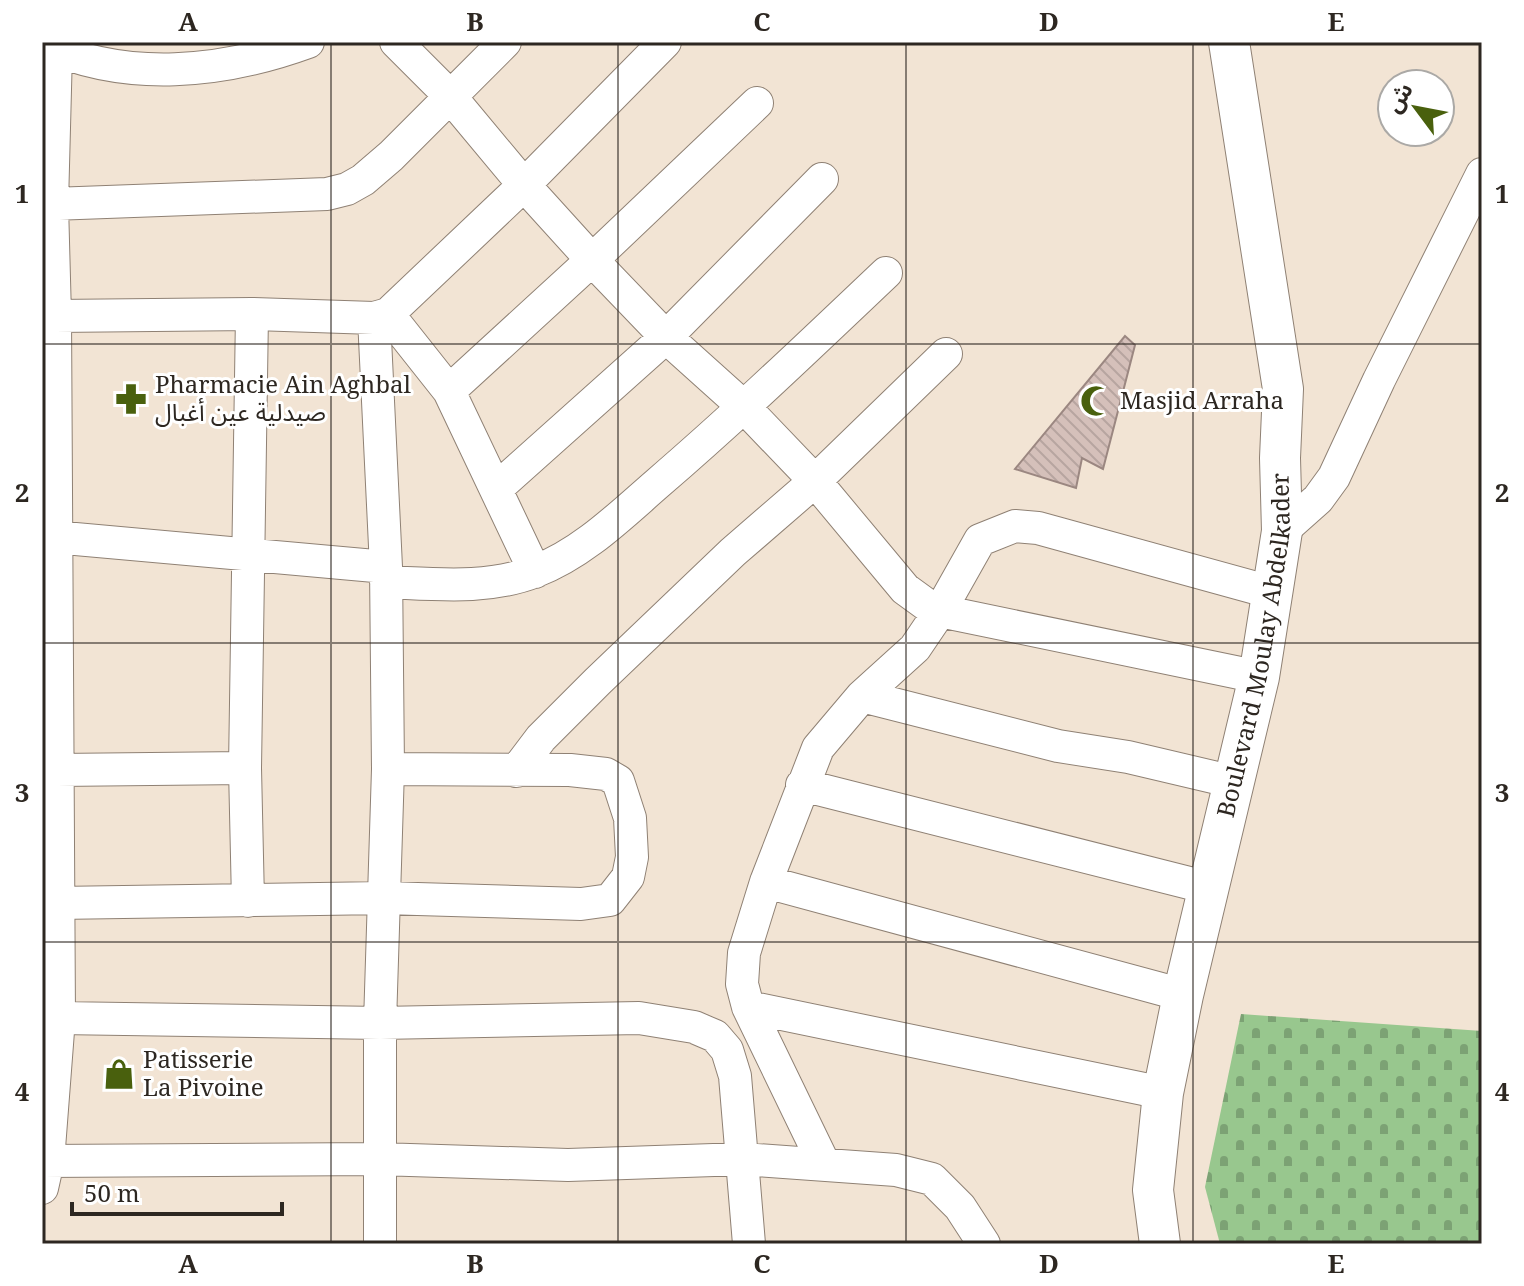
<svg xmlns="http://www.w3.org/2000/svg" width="1524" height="1286" font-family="'Noto Serif','Noto Sans Arabic',serif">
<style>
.cemetery{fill:url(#cemetery-stones)}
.building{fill:url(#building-back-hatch);stroke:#9b8781;stroke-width:2}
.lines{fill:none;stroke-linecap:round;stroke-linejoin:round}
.minor-casing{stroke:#8f8174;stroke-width:34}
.tertiary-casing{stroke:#8f8174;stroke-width:42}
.minor{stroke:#fff;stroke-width:32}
.tertiary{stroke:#fff;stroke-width:40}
.grid{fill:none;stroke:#2d2721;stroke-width:2;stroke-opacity:0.55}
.labels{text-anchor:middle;stroke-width:6;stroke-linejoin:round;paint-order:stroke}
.poi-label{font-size:24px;fill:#2d2721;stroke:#fff;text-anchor:start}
.street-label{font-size:24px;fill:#2d2721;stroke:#fff}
.neatline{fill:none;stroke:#2d2721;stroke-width:3}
.grid-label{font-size:26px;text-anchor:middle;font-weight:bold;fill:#2d2721}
</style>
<defs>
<pattern id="cemetery-stones" width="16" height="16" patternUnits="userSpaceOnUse" patternTransform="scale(2)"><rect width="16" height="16" fill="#98c78e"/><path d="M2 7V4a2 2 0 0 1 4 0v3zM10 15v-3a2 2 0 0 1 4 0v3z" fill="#7ca274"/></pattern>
<pattern id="building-back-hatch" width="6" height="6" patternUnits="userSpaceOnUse" patternTransform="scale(2)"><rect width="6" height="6" fill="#d5c0ba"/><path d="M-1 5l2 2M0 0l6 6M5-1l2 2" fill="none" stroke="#b7a5a0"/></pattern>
</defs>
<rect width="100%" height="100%" fill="#f2e4d4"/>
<path class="cemetery" d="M1241,1014L1482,1031V1244H1220L1205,1187Z"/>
<path class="building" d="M1125,336L1135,345L1103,469L1082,458L1076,488L1015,469Z"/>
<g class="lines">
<defs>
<path id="minor" d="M396,42L449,95L524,185L592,260L666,337L745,408L815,481L905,589L927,605L940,611L1259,677
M42,44C127,83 223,73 308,42
M52,204L327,194L347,189L363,180L391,156L505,42
M388,314L449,391
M55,316L252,314L374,318L386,567L388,769L380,1023V1244
M374,318L388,314L524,185L665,42
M496,489L666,337L822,179
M1282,531L1318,499L1334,477L1379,380L1482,174
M42,536L386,567
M535,572L449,391L592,260L757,103
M386,582C436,584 488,590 536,571C583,553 621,515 658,483C737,415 811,344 886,273
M862,696L1058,746L1128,757L1234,782
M57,770L245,768
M516,771L541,738L598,681L733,552L815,481L946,354
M802,785L1209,888
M766,882L1183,995
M248,901L245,768L252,314
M57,903L384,898L581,904L610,900L628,877L632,857L630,818L618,781L606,774L570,770L388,769
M748,1007L1163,1093
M59,1018L380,1023L639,1018L694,1027L715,1036L727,1050L735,1076L749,1244
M42,1161L379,1159L568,1165L743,1159L896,1170L932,1179L960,1207L984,1244
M824,1164L748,1007L742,984L744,953L766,882L818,748L862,696L915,648L940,611L980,540L1015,526L1038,528L1274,593
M42,1188L48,1161L59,1018L55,316L52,204L56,51"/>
<g id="tertiary">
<path id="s1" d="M1160,1244L1153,1190L1163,1093L1183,995L1259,677L1282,531L1280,458L1283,389L1229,42"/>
</g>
</defs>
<use href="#minor" class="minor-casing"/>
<use href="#tertiary" class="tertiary-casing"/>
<use href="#minor" class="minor"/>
<use href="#tertiary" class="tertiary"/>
</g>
<path class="grid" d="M331,42V1244M618,42V1244M906,42V1244M1193,42V1244M42,344H1482M42,643H1482M42,942H1482"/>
<defs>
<symbol id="pharmacy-bare" viewBox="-9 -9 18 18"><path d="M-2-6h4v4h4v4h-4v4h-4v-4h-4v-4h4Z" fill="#49600d" stroke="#fff" stroke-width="2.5" paint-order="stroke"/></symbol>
<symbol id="mosque-bare" viewBox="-9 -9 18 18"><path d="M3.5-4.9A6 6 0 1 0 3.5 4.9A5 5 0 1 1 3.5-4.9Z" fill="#49600d" stroke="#fff" stroke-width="2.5" paint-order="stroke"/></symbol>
<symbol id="shop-bare" viewBox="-9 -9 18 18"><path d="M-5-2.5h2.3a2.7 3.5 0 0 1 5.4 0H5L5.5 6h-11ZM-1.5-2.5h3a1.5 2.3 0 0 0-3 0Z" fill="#49600d" stroke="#fff" stroke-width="2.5" paint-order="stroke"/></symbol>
</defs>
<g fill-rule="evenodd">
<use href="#pharmacy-bare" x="109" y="377" width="44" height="44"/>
<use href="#mosque-bare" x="1074" y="379" width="44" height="44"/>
<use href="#shop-bare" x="97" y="1052" width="44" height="44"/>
</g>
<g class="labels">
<g class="poi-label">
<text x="155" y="393">Pharmacie Ain Aghbal<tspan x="155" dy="28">صيدلية عين أغبال</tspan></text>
<text x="1120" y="409">Masjid Arraha</text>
<text x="143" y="1068">Patisserie<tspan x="143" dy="28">La Pivoine</tspan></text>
</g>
<g class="street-label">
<text dy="8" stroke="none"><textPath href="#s1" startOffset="610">Boulevard Moulay Abdelkader</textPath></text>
</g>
</g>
<rect width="1524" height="1286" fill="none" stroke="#ffffff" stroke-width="88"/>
<g transform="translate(1416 108) rotate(302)"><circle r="38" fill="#ffffff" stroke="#aba9a6" stroke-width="2"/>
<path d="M0-6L14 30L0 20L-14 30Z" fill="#49600d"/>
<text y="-12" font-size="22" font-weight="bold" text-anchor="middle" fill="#2d2721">ش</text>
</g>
<path d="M72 1202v12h210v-12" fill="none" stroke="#2d2721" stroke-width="4"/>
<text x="84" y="1202" font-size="24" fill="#2d2721" stroke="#ffffff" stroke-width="6" paint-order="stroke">50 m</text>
<rect x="44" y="44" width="1436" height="1198" class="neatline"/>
<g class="grid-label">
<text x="188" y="31">A</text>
<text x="475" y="31">B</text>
<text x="762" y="31">C</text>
<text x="1049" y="31">D</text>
<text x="1336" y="31">E</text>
<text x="22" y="203">1</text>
<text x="1502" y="203">1</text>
<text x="22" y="502">2</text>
<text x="1502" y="502">2</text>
<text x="22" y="802">3</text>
<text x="1502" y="802">3</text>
<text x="22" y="1101">4</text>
<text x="1502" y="1101">4</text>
<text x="188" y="1273">A</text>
<text x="475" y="1273">B</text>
<text x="762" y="1273">C</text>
<text x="1049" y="1273">D</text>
<text x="1336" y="1273">E</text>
</g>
</svg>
